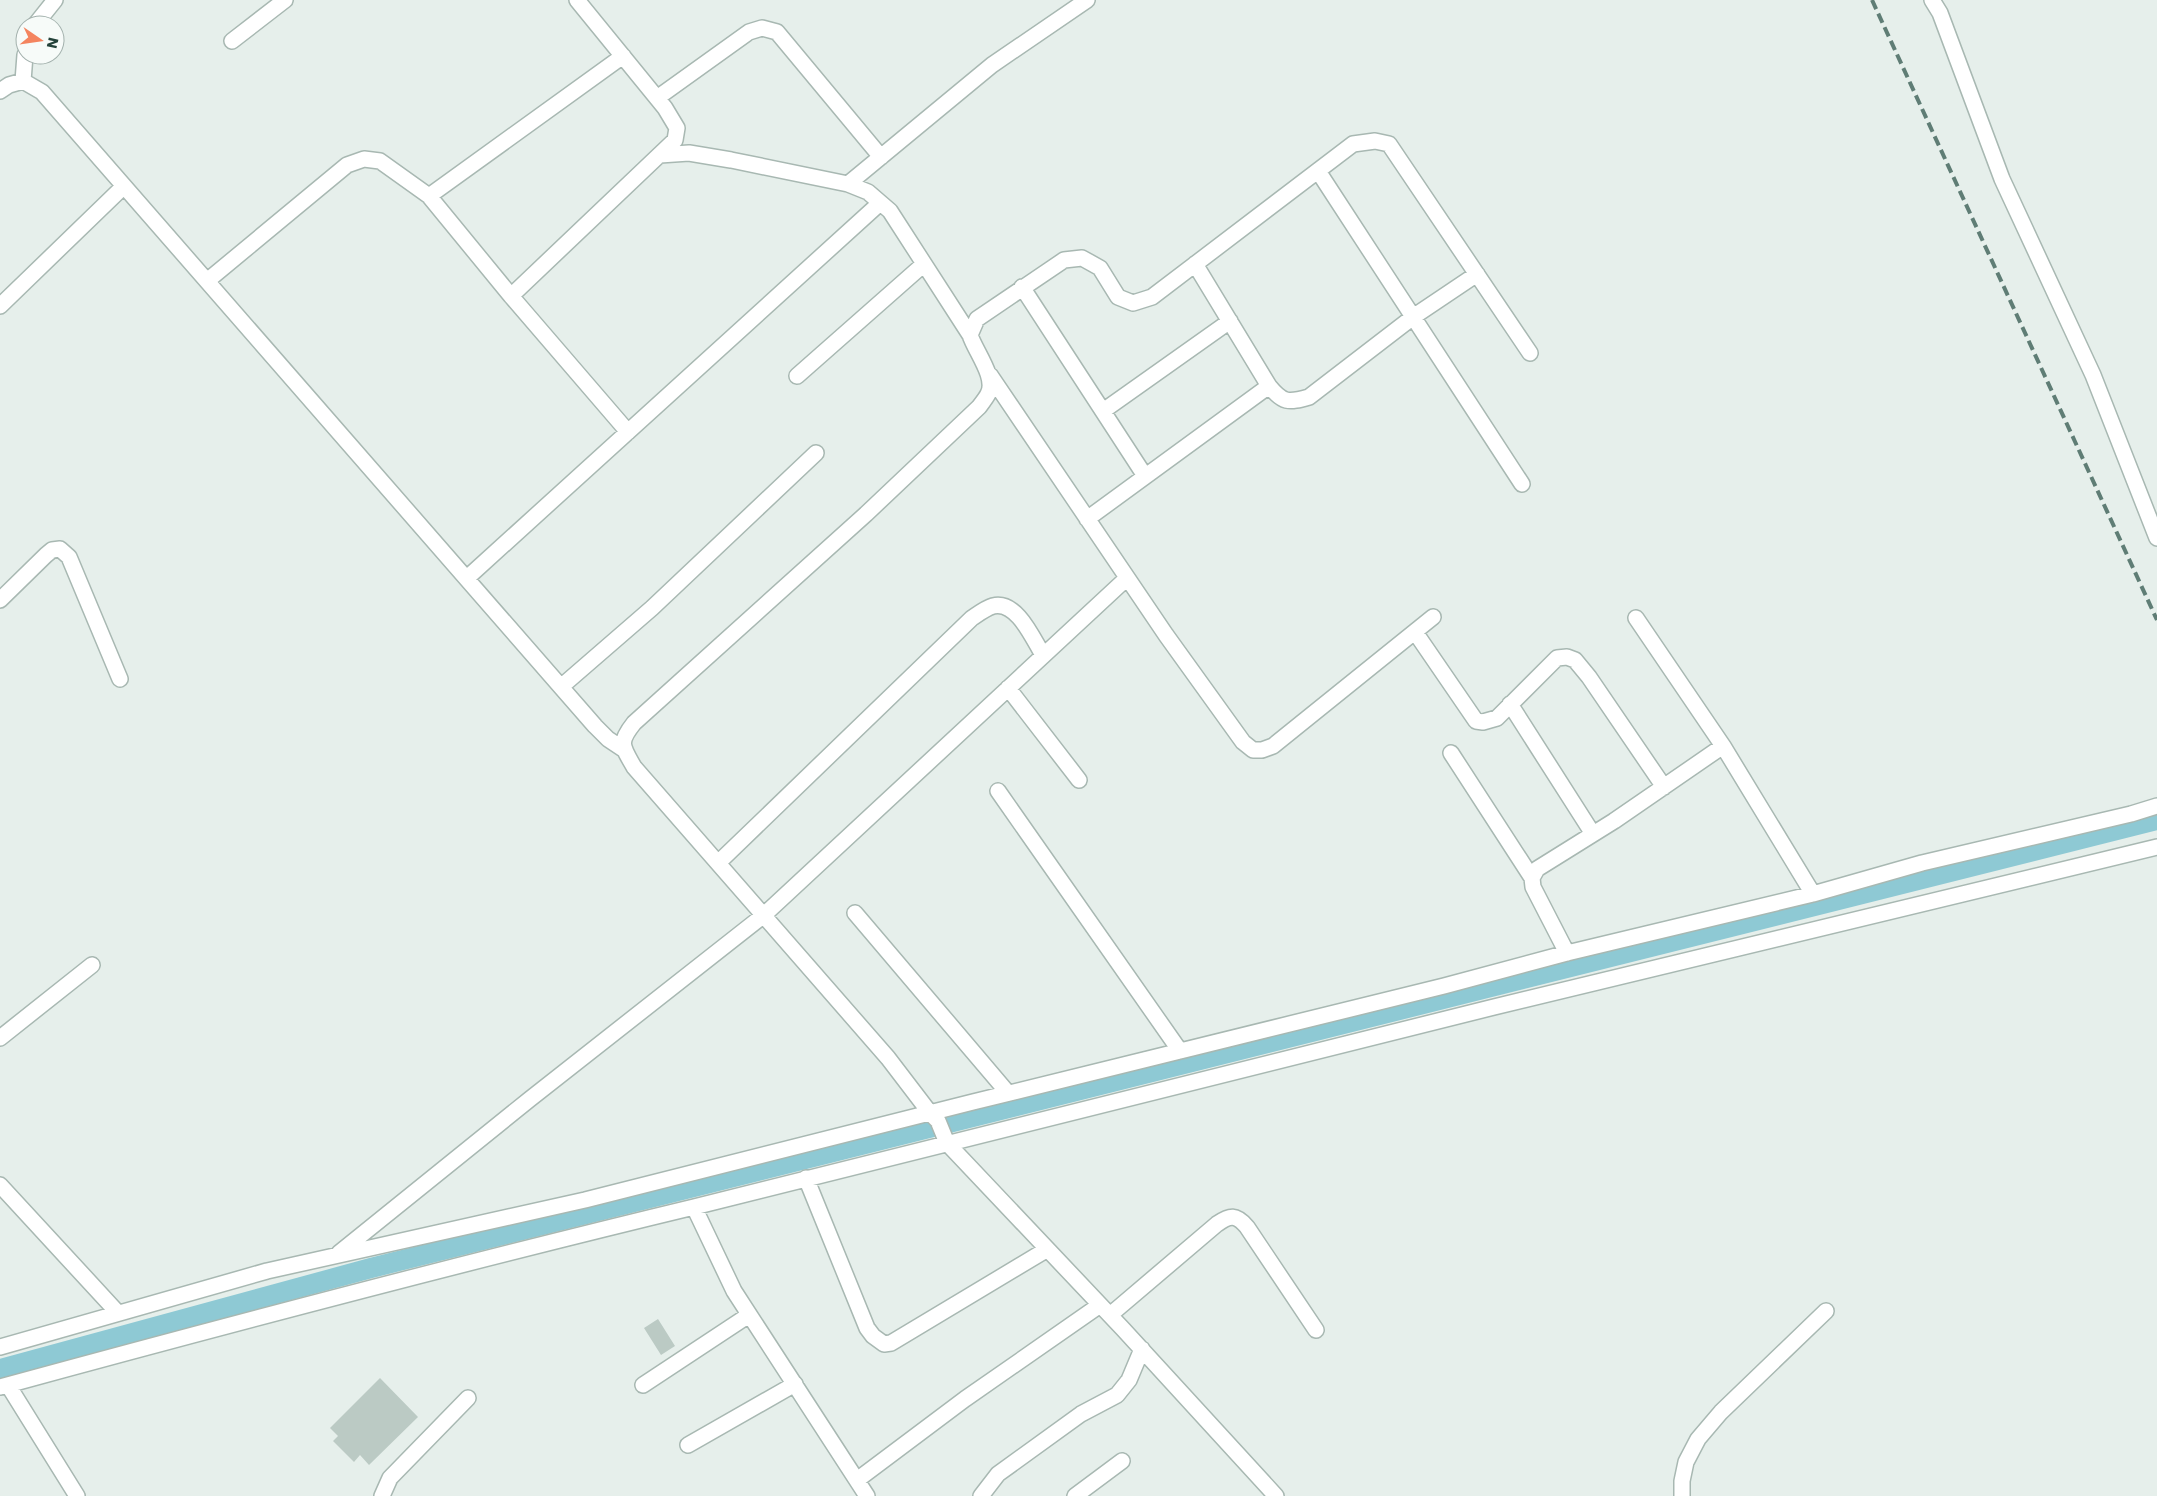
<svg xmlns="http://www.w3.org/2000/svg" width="2157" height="1496" font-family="Poppins,sans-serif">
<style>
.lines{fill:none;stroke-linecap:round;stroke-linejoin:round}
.canal{stroke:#8ec9d4;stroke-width:20}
.building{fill:#bbcac4}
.minor-casing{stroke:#a8b8b2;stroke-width:18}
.minor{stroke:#fff;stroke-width:15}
.rail{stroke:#5f7d75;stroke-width:4;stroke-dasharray:10 5;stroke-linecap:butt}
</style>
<rect width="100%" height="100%" fill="#e6efeb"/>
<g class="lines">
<path class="canal" d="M0,1369L371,1268L2157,820"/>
</g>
<path class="building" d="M658,1319L675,1346L661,1355L644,1328Z
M380,1378L418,1417L369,1465L360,1455L354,1462L333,1441L338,1436L330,1428Z"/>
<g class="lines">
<defs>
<path id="minor" d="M1932,0L1940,13L2002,179L2093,375L2157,538
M35,25L55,0
M232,41L285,0
M23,81L25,55
M0,91L9,85L23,81L42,92L595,726L608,739L623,749
M657,98L749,32L762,28L777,32L881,157
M660,155L689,153L731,160L848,184L868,192L890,211L970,335
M1318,171L1522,484
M848,184L992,65L1087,0
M429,196L623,56
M1195,264L1269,386C1283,403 1288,403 1309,397L1413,317L1477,274
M207,281L347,165L364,159L380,161L429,196L511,296L628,432
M1022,287L1145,476
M511,296L675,140L677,128L665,108L577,0
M0,306L124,186
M990,375L1166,635L1243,742L1253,750H1262L1273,746L1433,617
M797,376L924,264
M1103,411L1230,321
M1087,519L1269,386
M467,578L880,203
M0,600L46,555L52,550L60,549L69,557L120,679
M1636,618L1723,746L1813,894
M1415,632L1476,721L1483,722L1497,718L1557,658L1567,657L1575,660L1589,677L1664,787
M562,686L652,608L816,453
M1008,688L1079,780
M1510,704L1593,834
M1451,753L1532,878
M998,791L1180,1051
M718,863L972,618C978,614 986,608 993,606C1017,600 1033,639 1043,655
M855,913L1008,1093
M1567,953L1533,887L1532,878L1537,869L1614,821L1723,746
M0,1038L92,965
M806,1178L867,1328L873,1336L884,1344L891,1343L1046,1250
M0,1185L118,1313
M694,1207L734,1291L867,1496
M339,1253L530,1099L764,915L1127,578
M1110,1315L1217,1224C1230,1215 1236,1214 1247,1227L1316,1330
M0,1347L267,1271L585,1200L973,1102L1444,986L1567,953L1813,894L1922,863L2131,814L2157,806
M8,1385L77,1496
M643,1385L749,1315
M0,1387C231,1324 462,1263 694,1207L1494,1007L2157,847
M688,1445L795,1384
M857,1480L965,1399L1100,1305
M382,1496L390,1478L468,1398
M981,1496L998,1474L1081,1414L1117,1395L1129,1380L1142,1349
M1075,1496L1122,1461
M1276,1496L1123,1329L947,1143L938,1121L930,1113L888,1058L634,767C622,746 618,743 634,723L866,514L979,407C982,403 986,398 988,394C997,378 975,351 970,335L977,319L1064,260L1082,258L1100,268L1118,297L1133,303L1152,297L1353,144L1375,141L1389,144L1530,353
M1682,1496V1481L1686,1462L1698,1439L1721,1412L1826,1311"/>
</defs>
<use href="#minor" class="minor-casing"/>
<use href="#minor" class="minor"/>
<path class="rail" d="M1872,0L2157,620"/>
</g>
<g transform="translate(40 40) rotate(103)"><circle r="24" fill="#f7fbf9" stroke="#a3b1ad"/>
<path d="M0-4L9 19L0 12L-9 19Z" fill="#f4845f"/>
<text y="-8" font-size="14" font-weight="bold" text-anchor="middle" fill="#24423a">N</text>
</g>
</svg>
